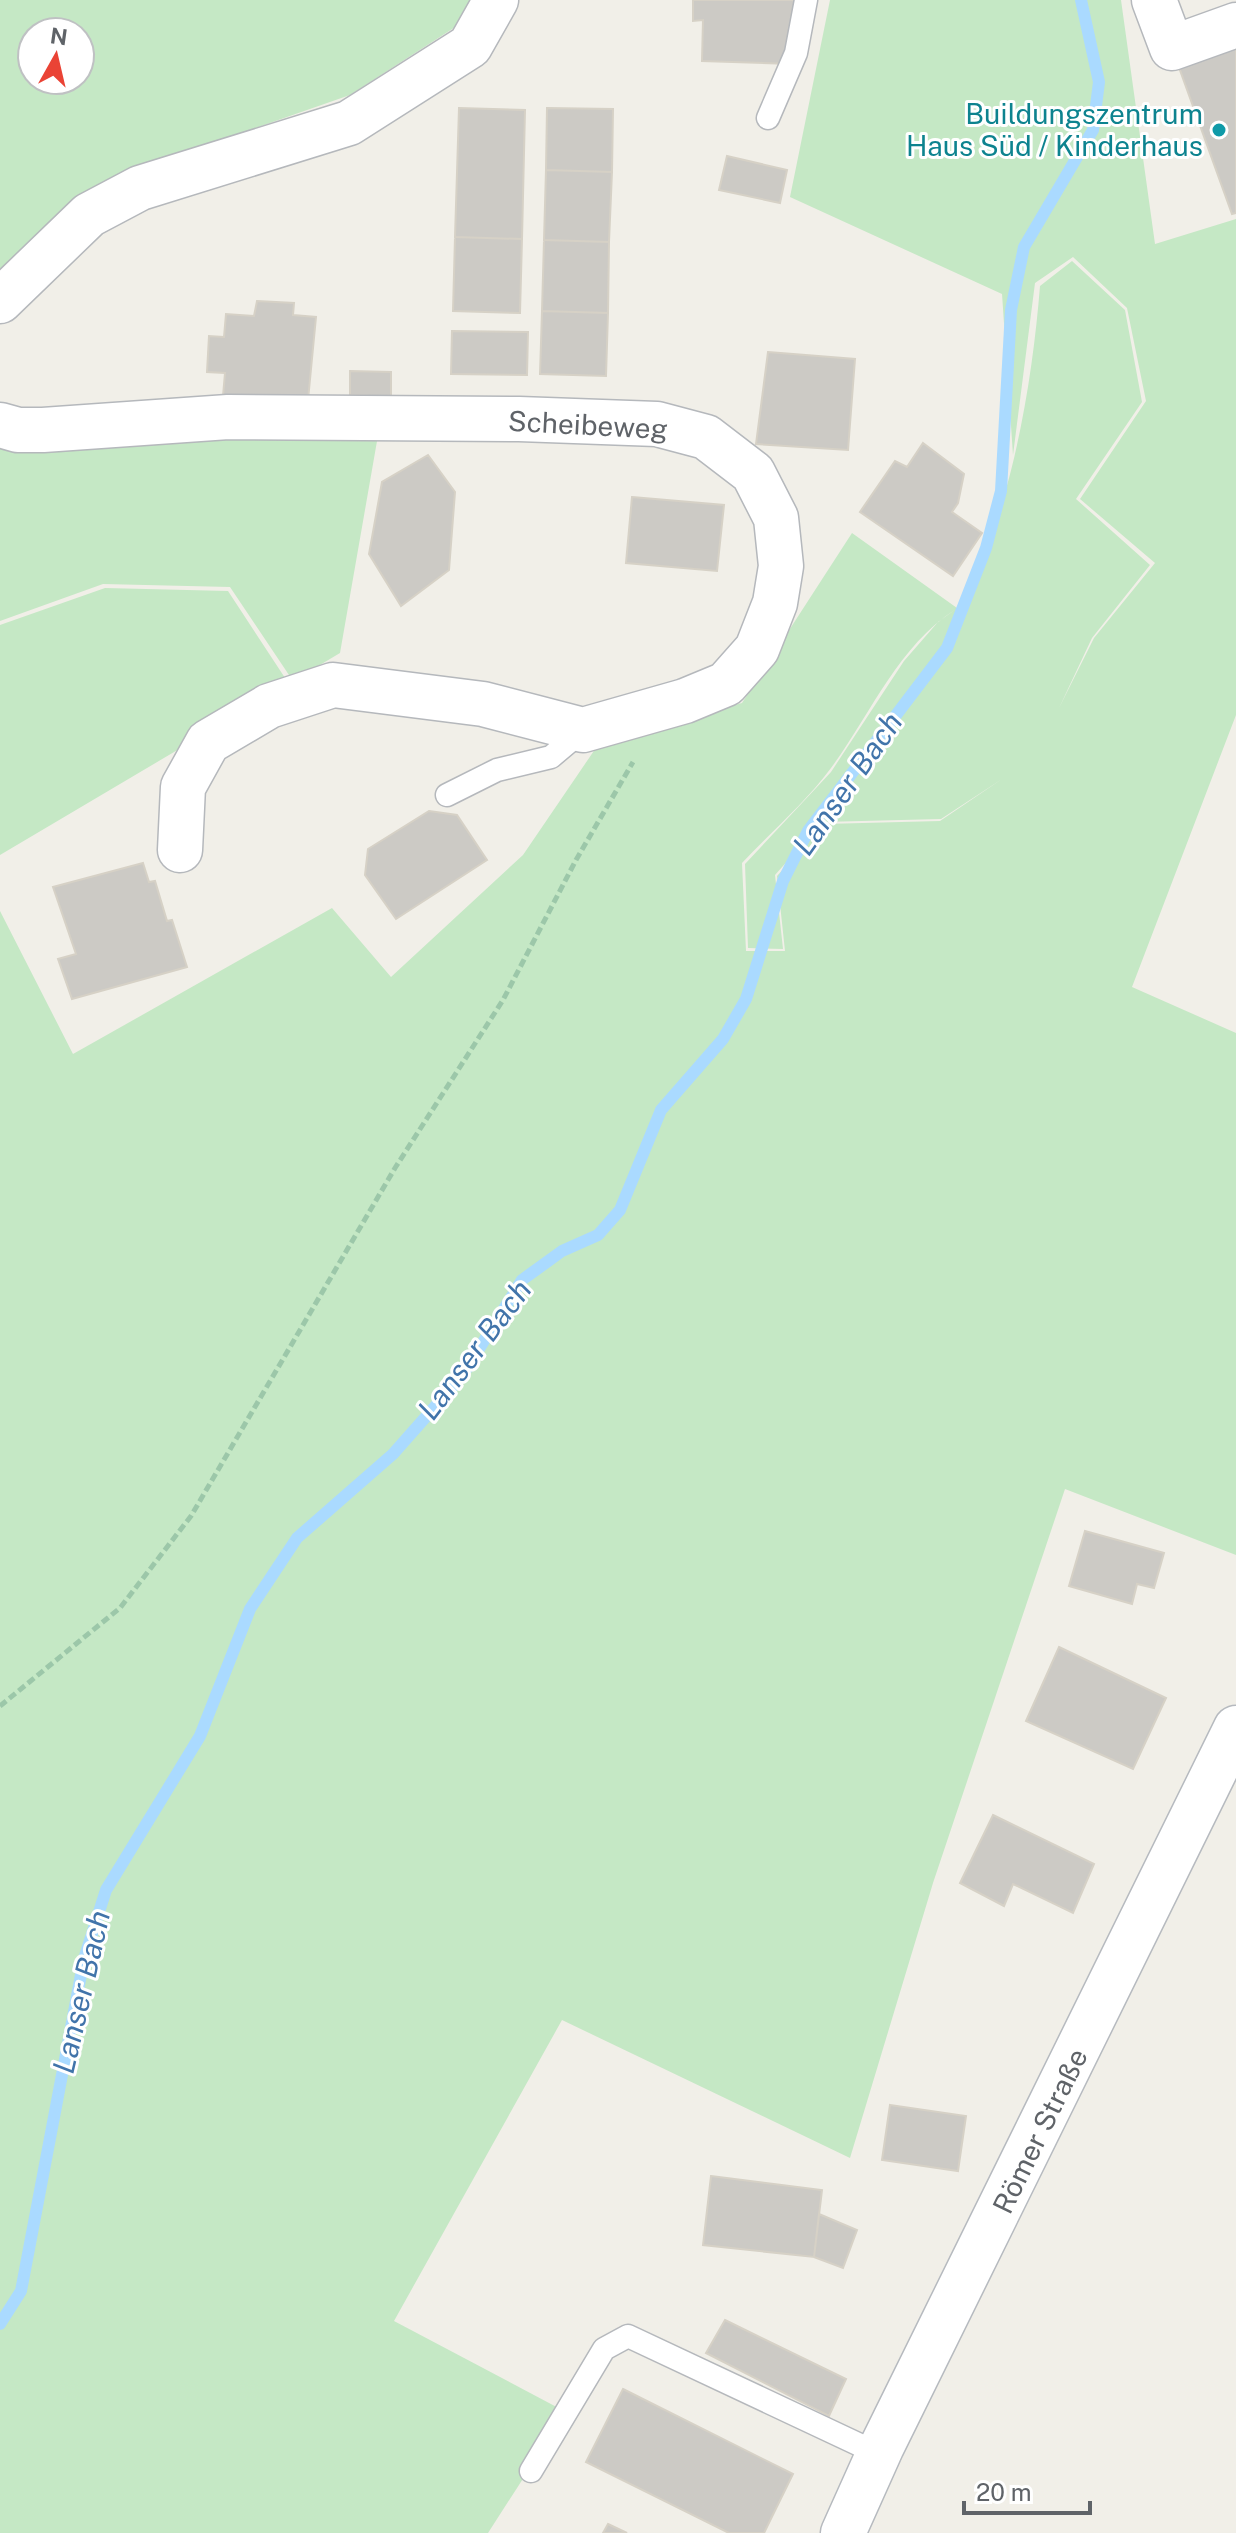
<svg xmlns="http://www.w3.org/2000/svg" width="1236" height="2533" font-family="'Public Sans',sans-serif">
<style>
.green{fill:#c5e8c5;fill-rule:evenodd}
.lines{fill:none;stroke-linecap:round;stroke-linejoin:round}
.stream{stroke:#aadaff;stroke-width:12}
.building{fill:#cccac5;stroke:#d6d1c6;stroke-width:2}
.lane-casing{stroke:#b5b8bc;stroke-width:25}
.street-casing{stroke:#b5b8bc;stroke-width:47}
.secondary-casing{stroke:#b6babf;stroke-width:47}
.path{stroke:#9cc7a9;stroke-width:5;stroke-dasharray:8 4;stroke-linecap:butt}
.lane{stroke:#fff;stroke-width:22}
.street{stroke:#fff;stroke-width:44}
.secondary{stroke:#fff;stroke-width:44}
.culture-dot{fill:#0f9aa8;stroke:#fff;stroke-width:3}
.labels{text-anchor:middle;stroke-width:6;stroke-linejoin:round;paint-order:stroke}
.culture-label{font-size:28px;fill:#0d838f;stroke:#fff;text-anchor:end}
.street-label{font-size:28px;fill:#5f6368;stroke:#fff}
.water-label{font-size:30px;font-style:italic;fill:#4174aa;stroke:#fff}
</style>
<rect width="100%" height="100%" fill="#f1efe8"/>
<path class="green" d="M0,0H474L463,22L350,95L124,174L0,286ZM32,32H80V80H32Z
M830,0H1121L1155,244L1236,219V715L1132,987L1236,1033V1555L1065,1489L933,1883L850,2158L562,2020L394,2321L566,2412L488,2533H0V911L73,1054L332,908L391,977L523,855L602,739L742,703L852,533L957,608C1010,522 1032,386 1040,286L1072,261L1125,310L1142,402L1076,499L1150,565L1092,638L1059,708L1094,638L1155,563L1080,499L1146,401L1127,308L1073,257L1035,283L1013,455L1002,294L790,197ZM956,609L938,622L904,661L831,772L745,864L748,948L783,949L775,875L822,822L941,819L1002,779L940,821L824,824L777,876L785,951H746L742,863C771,832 806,802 831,768C871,714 897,647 956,609Z
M380,424L340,653L293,681L230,587L103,584L0,621V434Z
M105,588L228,591L289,684L0,855V625Z"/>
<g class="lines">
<path class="stream" d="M0,2324L21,2291L84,1959L106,1890L200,1736L250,1609L297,1538L393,1454L462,1376L522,1280L562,1251L598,1235L620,1210L661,1110L723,1039L746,999L783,881L808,831L947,648L986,548L1001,491L1011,310L1024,247L1093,130L1099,82L1081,0"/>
</g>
<path class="building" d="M693,0H798L791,64L702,61L703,20L693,21Z
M1236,25V213L1232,214L1172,48Z
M459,108L525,110L522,239L455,237Z
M547,108L613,109L612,172L546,170Z
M727,156L787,170L780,203L719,190Z
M546,170L612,172L609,242L544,240Z
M455,237L522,239L520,313L453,311Z
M544,240L609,242L608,313L542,311Z
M257,301L294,303L293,315L316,317L308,400L223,396L225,373L207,372L209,336L224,337L226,314L254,316Z
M542,311L608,313L606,376L540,374Z
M452,331L528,332L527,375L451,374Z
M768,352L855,359L848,450L756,444Z
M350,371L391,372V397L350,395Z
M923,443L964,474L958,503L952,512L982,533L953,576L860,512L895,461L907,467Z
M428,455L455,492L449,570L401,606L369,554L382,482Z
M632,497L724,505L717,571L626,563Z
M429,811L457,815L487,860L396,919L365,875L368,849Z
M143,863L149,882L155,881L167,921L172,920L187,967L72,999L58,959L76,954L53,887Z
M1085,1531L1164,1553L1154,1588L1137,1584L1132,1604L1069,1586Z
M1059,1647L1166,1698L1133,1769L1026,1721Z
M993,1815L1094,1864L1073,1913L1013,1884L1004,1906L960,1883Z
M890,2105L966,2116L958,2171L882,2160Z
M711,2176L822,2190L814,2257L703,2245Z
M819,2214L857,2230L843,2268L814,2257Z
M725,2320L846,2379L829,2416L706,2353Z
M623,2389L793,2474L764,2533H729L586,2462Z
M608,2524L627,2533H603Z"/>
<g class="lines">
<defs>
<path id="lane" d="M768,118L796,53L806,0
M447,795L497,770L551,757L583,730
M531,2471L604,2349L628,2336L879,2454"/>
<path id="street" d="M1154,0L1172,48L1236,25
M0,301L89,215L140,188L349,123L470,46L496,0
M0,425L18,430H43L228,417L519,419L657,424L706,437L753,473L776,518L781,566L775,603L757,649L726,684L685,701L583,730L483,704L333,685L269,706L208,742L183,787L180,850"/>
<path id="secondary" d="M843,2533L882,2446L1236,1728"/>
</defs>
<use href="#lane" class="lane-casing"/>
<use href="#street" class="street-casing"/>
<use href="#secondary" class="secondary-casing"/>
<path class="path" d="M0,1706L120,1608L191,1516L395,1168L503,1000L576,860L633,762"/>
<use href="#lane" class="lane"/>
<use href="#street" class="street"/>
<use href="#secondary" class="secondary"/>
</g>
<circle class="culture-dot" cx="1219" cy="130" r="8"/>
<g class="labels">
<g class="culture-label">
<text x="1203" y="124">Buildungszentrum<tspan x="1203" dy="32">Haus Süd / Kinderhaus</tspan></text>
</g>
<g class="street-label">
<text transform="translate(588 425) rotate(3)" y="10">Scheibeweg</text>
<text transform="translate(1040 2131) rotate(-64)" y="10">Römer Straße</text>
</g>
<g class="water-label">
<text transform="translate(848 784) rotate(-55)" y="10">Lanser Bach</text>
<text transform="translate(475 1350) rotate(-53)" y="10">Lanser Bach</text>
<text transform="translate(82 1992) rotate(-77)" y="10">Lanser Bach</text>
</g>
</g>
<g transform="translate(56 56) rotate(8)"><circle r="38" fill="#ffffff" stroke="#bfc1c3" stroke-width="2"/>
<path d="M0-6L14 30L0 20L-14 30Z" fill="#ea4335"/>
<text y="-12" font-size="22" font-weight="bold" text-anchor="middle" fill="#5f6368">N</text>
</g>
<path d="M964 2501v12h126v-12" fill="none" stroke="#5f6368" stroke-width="4"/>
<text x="976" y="2501" font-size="24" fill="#5f6368" stroke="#ffffff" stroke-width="6" paint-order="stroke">20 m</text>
</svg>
